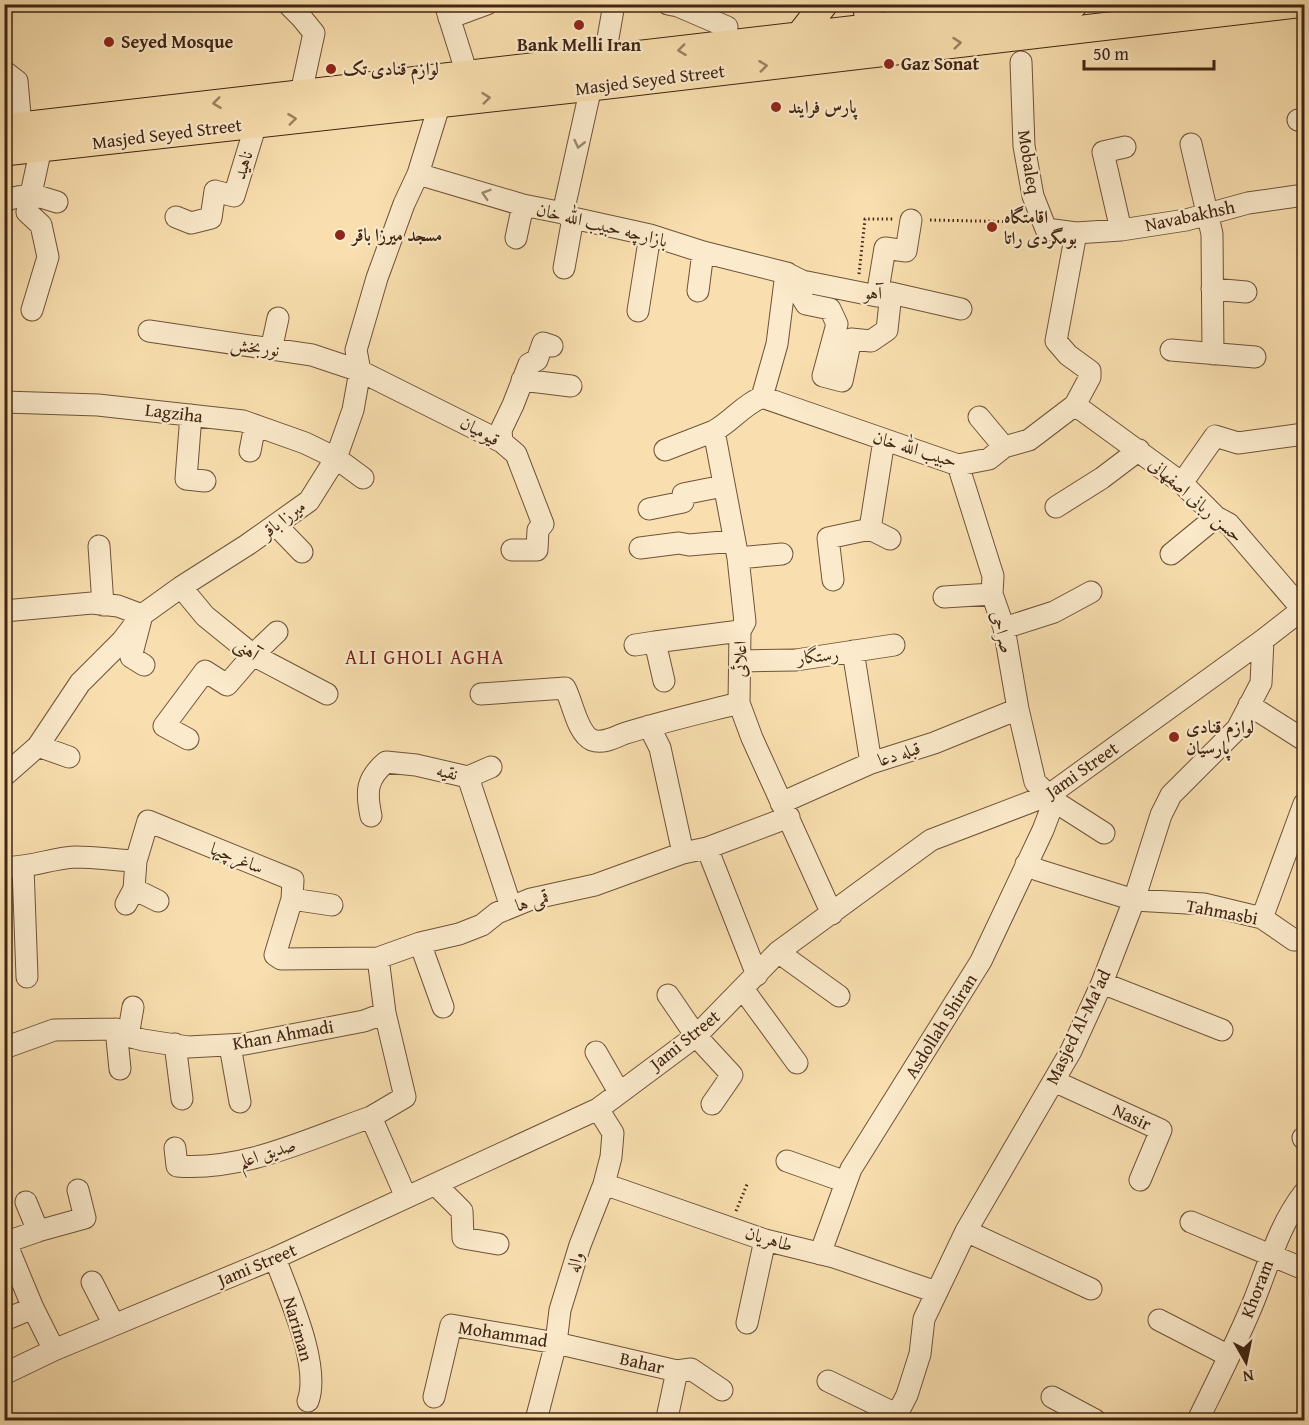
<svg xmlns="http://www.w3.org/2000/svg" width="1309" height="1425" font-family="'Gentium Book Plus',Amiri,serif">
<style>
.lines{fill:none;stroke-linecap:round;stroke-linejoin:round}
.minor-casing{stroke:#6e5339;stroke-width:23}
.major-casing{stroke:#402412;stroke-width:29}
.path{stroke:#402412;stroke-width:3;stroke-dasharray:1.5 3;stroke-linecap:butt}
.minor{stroke:#fbeacb;stroke-width:21}
.major{stroke:#f9dfaf;stroke-width:27}
.oneway{stroke:#9c8260}
.oneway2{stroke:#9e876e}
.poi-dot{fill:#8f2418;stroke:#fbeacb;stroke-width:2}
.labels{text-anchor:middle;stroke-width:4.5;stroke-linejoin:round;paint-order:stroke}
.poi-label{font-size:18px;font-weight:bold;fill:#402412;stroke:#fbeacb;text-anchor:start}
.street-label{font-size:18px;fill:#402412;stroke:#fbeacb}
.neighbourhood-label{font-size:20px;letter-spacing:1.5px;fill:#7a1f14;stroke:#fbeacb}
</style>
<rect width="100%" height="100%" fill="#f9dfaf"/>
<filter id="stains"><feTurbulence type="fractalNoise" baseFrequency=".00333" numOctaves="4"/><feColorMatrix values="0 0 0 0 .2 0 0 0 0 .09 0 0 0 0 .02 0 0 0 .5 -.17"/></filter>
<radialGradient id="worn" r=".72"><stop offset=".6" stop-color="#630" stop-opacity="0"/><stop offset="1" stop-color="#630" stop-opacity=".3"/></radialGradient>
<g class="lines">
<defs>
<path id="minor" d="M288,4L301,17L314,33L301,93
M445,4L467,74
M668,4L678,6L727,27
M449,18L487,4
M607,44L614,4
M1021,62L1024,146L1033,196L1046,229L1076,233L1121,230L1186,220L1248,203L1304,195
M4,71L17,81L21,126
M1298,120H1304
M1191,144L1212,234L1213,354
M418,174L523,205L563,213L573,218L650,235L703,252L786,273L802,281L877,296L891,293L961,309
M4,203L5,200L31,194L57,202
M563,213L591,87
M176,217L191,223L211,218L215,191L234,196L256,124
M1121,230L1103,152L1125,147
M516,238L523,205
M564,268L573,218
M787,273L806,304L830,309L837,324L823,376L842,381L851,339L871,341L887,330L891,293
M1212,289L1246,292
M698,291L703,252
M877,296L885,248L906,251L911,220
M32,310L48,257L41,225L27,212L41,148
M638,311L650,235
M149,331L312,355L360,371L502,442L516,454L543,524L538,530L537,550H512
M271,350L278,318
M1171,350L1255,357
M522,380L571,386
M762,397L777,344L786,273
M4,402L98,405L243,421L305,443L336,458L363,478
M1075,405L1182,483L1216,517L1229,524L1302,609
M191,415L186,479L205,481
M979,417L1004,447
M884,440L870,529L890,539
M502,442L501,430L513,405L529,364L537,360L543,343L552,346
M665,450L714,431
M250,451L255,425
M1182,483L1215,436L1238,443L1304,434
M1056,507L1102,478L1139,450
M649,509L683,502V494L723,486
M276,525L302,552
M99,546L103,605
M640,548L679,543L689,545L734,541
M1171,554L1216,517
M738,558L782,554
M833,580L828,538L870,529
M181,587L205,616L253,655L327,694
M944,597L992,594
M4,611L92,603L118,606L142,615L131,657L144,665
M1004,628L1054,612L1091,592
M635,645L655,642
M853,651L871,763
M741,661L796,660L894,645
M664,681L655,642L740,631
M481,694L565,688C573,703 577,733 592,740C602,744 614,738 623,734C661,722 700,713 739,703
M1249,705L1304,740
M649,726L660,748L683,853
M188,739L164,726L205,671L227,685L253,655L277,632
M38,746L69,757
M4,776L38,746L80,683L122,641L142,615L181,587L247,545L309,501L336,458L353,410L360,371L356,350L377,278L404,204L418,174L440,103
M468,777L491,767
M1054,801L1104,833
M781,803L871,763L934,743L1018,709
M371,816C366,792 366,779 386,762L416,765L468,777L511,907
M707,848L757,975
M1026,864L1038,870L1134,900L1204,904L1262,918L1294,940L1304,939
M4,867C28,869 51,858 75,857C95,857 116,860 136,861
M23,867L27,977
M134,889L158,901
M292,899L332,905
M126,904L134,889L136,861L148,821L293,880L292,899L275,955L281,959L378,958L420,943L459,934L482,925L497,913L531,899L595,885L683,853L707,848L789,817
M832,914L752,738L739,703L740,631L745,622L738,558L714,431C732,421 743,405 762,397L958,465L989,459L1004,447L1029,440L1075,405L1090,377V371L1068,355L1056,341L1076,233
M1262,918L1304,804
M420,943L443,1007
M778,952L839,996
M378,958L385,1013L405,1097L371,1117L406,1197
M1102,983L1222,1030
M743,989L797,1063
M668,995L696,1036L732,1075L712,1104
M116,1029L120,1069
M128,1036L133,1007
M175,1044L182,1099
M230,1046L240,1102
M4,1048L54,1030L116,1029L128,1036L143,1040L188,1047L245,1044L364,1021L385,1013
M596,1052L619,1092
M1054,1081L1161,1130L1140,1180
M1303,1138L1304,1139
M175,1148L177,1166C245,1171 308,1139 371,1117
M787,1161L846,1182
M604,1184L765,1240L834,1257L936,1292
M436,1185L462,1211L463,1238L498,1244
M26,1202L38,1231
M1191,1222L1304,1269
M966,1231L1091,1289
M4,1243L38,1231L85,1218L78,1190
M6,1243L33,1308L54,1350
M820,1254L851,1169L981,961L1043,830L1054,801L1035,782L1018,709L1004,628L992,594L993,576L958,465
M275,1258C288,1294 321,1365 308,1401
M92,1282L114,1325
M4,1320L33,1308
M1159,1320L1229,1356
M747,1323L765,1240
M4,1374L54,1350L275,1258L598,1109L696,1036L778,952L931,840L1049,795L1263,640L1304,608
M828,1381L898,1415
M434,1397L451,1325L556,1343L677,1371L691,1369L722,1390
M1052,1397L1095,1420
M667,1418L677,1371
M536,1420L556,1343L560,1310L580,1245L604,1184L611,1157L613,1133L598,1109
M894,1420L907,1395L920,1354L924,1319L966,1231L1071,1051L1102,983L1134,900L1161,815L1171,795L1237,729L1261,683L1263,640
M1198,1420C1216,1383 1235,1346 1251,1308C1268,1268 1277,1228 1304,1193"/>
<path id="major" d="M867,4L870,46
M799,36L824,4
M4,128L1074,4
M4,152L591,87L1296,4"/>
</defs>
<use href="#minor" class="minor-casing"/>
<use href="#major" class="major-casing"/>
<path class="path" d="M930,220L1022,222
M859,274L865,219H893
M736,1211L748,1182"/>
<use href="#minor" class="minor"/>
<use href="#major" class="major"/>
</g>
<defs><path id="oneway-chevron" d="M-2-3.5L2.5 0L-2 3.5" fill="none" stroke-width="1.6" stroke-linecap="round" stroke-linejoin="round" transform="scale(1.5)"/></defs>
<g class="oneway">
<use href="#oneway-chevron" transform="translate(957 43) rotate(-6)"/>
<use href="#oneway-chevron" transform="translate(682 50) rotate(173)"/>
<use href="#oneway-chevron" transform="translate(763 66) rotate(-7)"/>
<use href="#oneway-chevron" transform="translate(486 98) rotate(-6)"/>
<use href="#oneway-chevron" transform="translate(217 103) rotate(173)"/>
<use href="#oneway-chevron" transform="translate(292 119) rotate(-7)"/>
</g>
<g class="oneway2">
<use href="#oneway-chevron" transform="translate(579 144) rotate(103)"/>
<use href="#oneway-chevron" transform="translate(486 194) rotate(-163)"/>
</g>
<g class="poi-dot">
<circle cx="579" cy="25" r="6"/>
<circle cx="109" cy="42" r="6"/>
<circle cx="889" cy="64" r="6"/>
<circle cx="331" cy="69" r="6"/>
<circle cx="776" cy="107" r="6"/>
<circle cx="992" cy="227" r="6"/>
<circle cx="340" cy="235" r="6"/>
<circle cx="1174" cy="737" r="6"/>
</g>
<g class="labels">
<g class="poi-label">
<text x="121" y="48">Seyed Mosque</text>
<text x="579" y="51" text-anchor="middle">Bank Melli Iran</text>
<text x="901" y="70">Gaz Sonat</text>
<text x="343" y="75">لوازم قنادی تک</text>
<text x="788" y="113">پارس فرایند</text>
<text x="1004" y="223">اقامتگاه<tspan x="1004" dy="21">بومگردی راتا</tspan></text>
<text x="352" y="241">مسجد میرزا باقر</text>
<text x="1186" y="733">لوازم قنادی<tspan x="1186" dy="21">پارسیان</tspan></text>
</g>
<g class="street-label">
<text transform="translate(650 80) rotate(-7)" y="6">Masjed Seyed Street</text>
<text transform="translate(167 134) rotate(-7)" y="6">Masjed Seyed Street</text>
<text transform="translate(1029 162) rotate(81)" y="6">Mobaleq</text>
<text transform="translate(243 165) rotate(-73)" y="6">ناهید</text>
<text transform="translate(1190 216) rotate(-12)" y="6">Navabakhsh</text>
<text transform="translate(602 225) rotate(14)" y="6">بازارچه حبیب الله خان</text>
<text transform="translate(873 293) rotate(1)" y="6">آهو</text>
<text transform="translate(255 347) rotate(8)" y="6">نوربخش</text>
<text transform="translate(174 413) rotate(7)" y="6">Lagziha</text>
<text transform="translate(480 431) rotate(29)" y="6">قیومیان</text>
<text transform="translate(915 449) rotate(17)" y="6">حبیب الله خان</text>
<text transform="translate(1196 500) rotate(41)" y="6">حسن ربانی اصفهانی</text>
<text transform="translate(283 519) rotate(-37)" y="6">میرزا باقر</text>
<text transform="translate(1002 632) rotate(76)" y="6">صراحی</text>
<text transform="translate(247 649) rotate(36)" y="6">آهنی</text>
<text transform="translate(818 656) rotate(-6)" y="6">رستگار</text>
<text transform="translate(740 659) rotate(-89)" y="6">اعلائی</text>
<text transform="translate(899 754) rotate(-18)" y="6">قبله دعا</text>
<text transform="translate(1082 770) rotate(-35)" y="6">Jami Street</text>
<text transform="translate(447 772) rotate(12)" y="6">نقیه</text>
<text transform="translate(237 858) rotate(22)" y="6">ساغرچیها</text>
<text transform="translate(532 901) rotate(-17)" y="6">قمی ها</text>
<text transform="translate(1222 912) rotate(11)" y="6">Tahmasbi</text>
<text transform="translate(941 1026) rotate(-58)" y="6">Asdollah Shiran</text>
<text transform="translate(1078 1027) rotate(-64)" y="6">Masjed Al-Ma'ad</text>
<text transform="translate(283 1035) rotate(-10)" y="6">Khan Ahmadi</text>
<text transform="translate(685 1040) rotate(-39)" y="6">Jami Street</text>
<text transform="translate(1132 1117) rotate(25)" y="6">Nasir</text>
<text transform="translate(267 1153) rotate(-18)" y="6">صدیق اعلم</text>
<text transform="translate(769 1239) rotate(17)" y="6">طاهریان</text>
<text transform="translate(575 1262) rotate(-73)" y="6">واله</text>
<text transform="translate(257 1265) rotate(-23)" y="6">Jami Street</text>
<text transform="translate(1257 1289) rotate(-69)" y="6">Khoram</text>
<text transform="translate(298 1329) rotate(74)" y="6">Nariman</text>
<text transform="translate(503 1334) rotate(9)" y="6">Mohammad</text>
<text transform="translate(642 1363) rotate(13)" y="6">Bahar</text>
</g>
<g class="neighbourhood-label">
<text x="425" y="664">ALI GHOLI AGHA</text>
</g>
</g>
<rect width="1309" height="1425" fill="none" stroke="#f9dfaf" stroke-width="24"/>
<rect x="6" y="6" width="1297" height="1413" fill="none" stroke="#402412" stroke-width="3"/>
<rect x="12" y="12" width="1285" height="1401" fill="none" stroke="#402412" stroke-width="1.5"/>
<g transform="translate(1246 1362) rotate(171)" stroke="#fbeacb" stroke-width="4.5" paint-order="stroke">
<path d="M0-4.5L10 22L0 15L-10 22Z" fill="#402412"/>
<text y="-9" font-size="16" font-weight="bold" text-anchor="middle" fill="#402412">N</text>
</g>
<path d="M1084 60v9h130v-9" fill="none" stroke="#402412" stroke-width="3"/>
<text x="1093" y="60" font-size="18" fill="#402412" stroke="#fbeacb" stroke-width="4.5" paint-order="stroke">50 m</text>
<rect width="100%" height="100%" filter="url(#stains)"/>
<rect width="100%" height="100%" fill="url(#worn)"/>
</svg>
